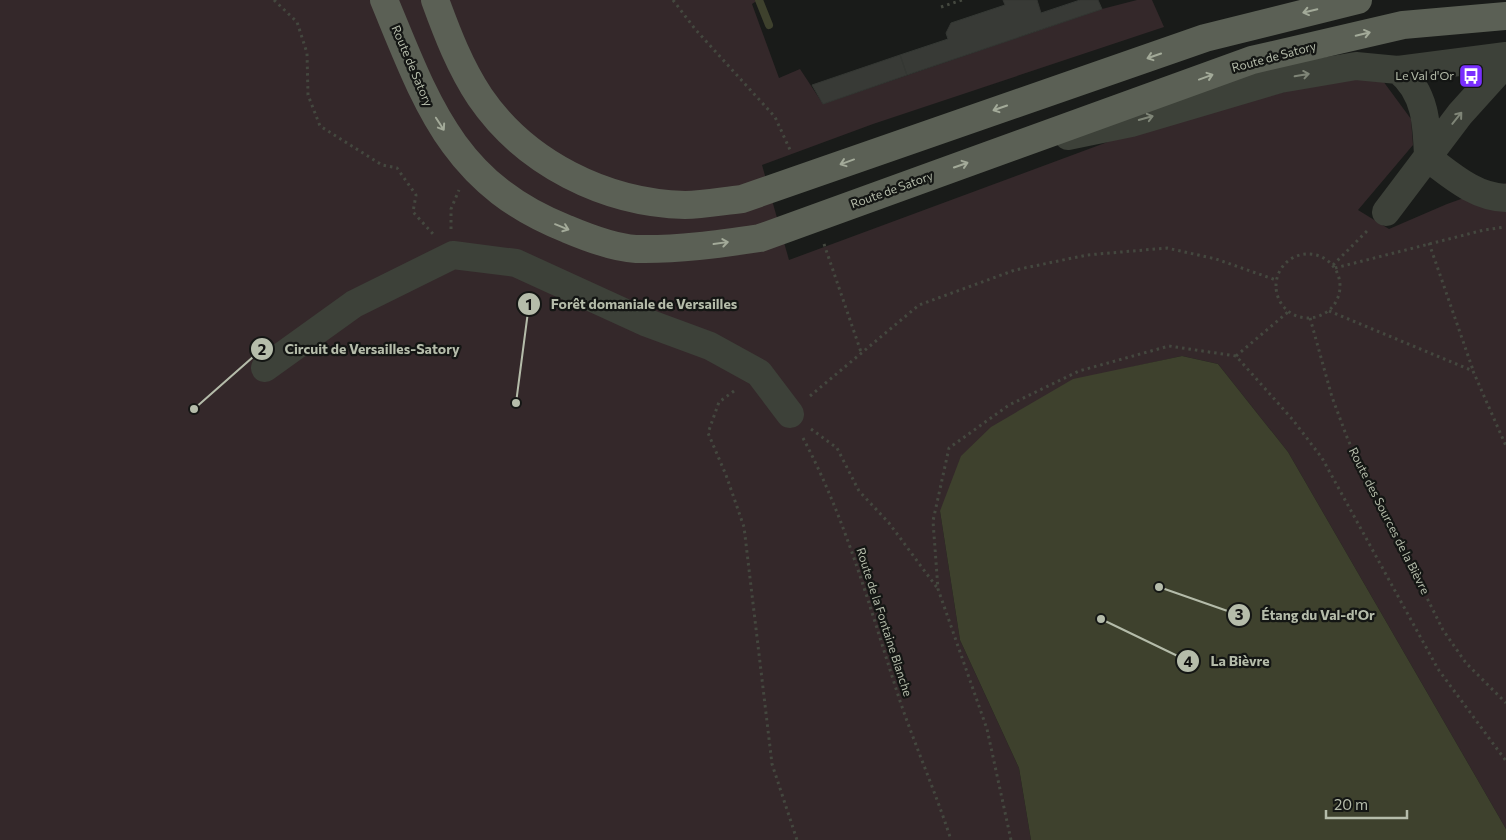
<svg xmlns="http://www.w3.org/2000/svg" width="1506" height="840" font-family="Commissioner,sans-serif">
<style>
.green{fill:#34282a}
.water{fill:#3e412d}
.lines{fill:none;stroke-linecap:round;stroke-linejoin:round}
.stream{stroke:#3e412d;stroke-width:8}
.building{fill:#383a36;stroke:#343733}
.path{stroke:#44483f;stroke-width:3;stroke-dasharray:2.5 4;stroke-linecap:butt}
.minor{stroke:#3d4139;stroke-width:28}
.major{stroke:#5b6055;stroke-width:28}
.oneway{stroke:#a3aa99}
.oneway2{stroke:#7f8577}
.labels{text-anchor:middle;stroke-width:4.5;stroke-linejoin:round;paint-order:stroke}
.street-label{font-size:12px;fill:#b5bcaa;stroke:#141614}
.poi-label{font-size:12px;fill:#b5bcaa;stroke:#141614;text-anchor:end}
.leader{fill:none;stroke:#b5bcaa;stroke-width:2}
.callout-dot{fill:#b5bcaa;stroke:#141614;stroke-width:2}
.mark-label{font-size:15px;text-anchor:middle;font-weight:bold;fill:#111}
.callout-label{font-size:14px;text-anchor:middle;font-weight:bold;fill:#b5bcaa;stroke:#141614;stroke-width:4.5;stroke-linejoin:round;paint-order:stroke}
</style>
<rect width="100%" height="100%" fill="#191b19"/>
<path class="green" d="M0,0H758L752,4L779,78L800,69L823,104L1102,9L1137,0H1152L1164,27L873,124L762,165L789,260L1113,140L1257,99L1348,76L1383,81L1411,119L1413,145L1358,210L1389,229L1447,204L1506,183V829L1288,452L1218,364L1182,356L1132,367L940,511L960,640L1019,768L1031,840H0Z"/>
<path class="water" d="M1182,356L1218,364L1288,452L1506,829V840H1031L1019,768L960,640L940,511L961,456L991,427L1073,379Z"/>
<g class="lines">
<path class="stream" d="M759,0L769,25"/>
</g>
<path class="building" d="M1003,0H1037L1041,13L1080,0H1098L1102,9L907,75L900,55L948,39L946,33L951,23L1005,5Z
M900,55L907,75L823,104L812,85Z"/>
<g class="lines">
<path class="path" d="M274,0L297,22L307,53L308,95L320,126L382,165L397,168L416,195L413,212L434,235
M673,0L695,29L775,117L791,152
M941,7L962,0
M451,229V209L459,190
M1429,243L1473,370
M824,244L861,352
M1276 286a32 32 0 1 1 64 0a32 32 0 1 1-64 0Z
M1333,265L1368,230
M1335,268L1484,230L1505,227
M1329,311L1473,371L1506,446
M1310,318L1332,397L1348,440L1443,630L1466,663L1506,703
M1236,356L1288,312
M734,391L719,402L708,433L726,475L744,527L772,764L797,840
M810,396L919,305L1015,270L1087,255L1167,248L1216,259L1276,280
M811,429L837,448L859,491L889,523L938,589
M803,438C847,521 871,612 900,701C916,748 936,793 951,840
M1011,840L987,729L938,589L933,521L949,448L1009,405L1079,371L1169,346L1236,356L1293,420L1322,458L1438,669L1506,761"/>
<path class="minor" d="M1398,70C1426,92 1427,125 1428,158
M1068,136L1131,123L1280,79L1356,66L1398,70L1506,56
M1428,158C1452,176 1475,197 1506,198
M1386,212L1460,114L1506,63
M265,368L354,304L453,255L516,263L645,322L710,346L759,373L790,414"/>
<path class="major" d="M384,0C427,104 453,184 567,229C586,237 615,248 636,249C678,250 719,244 760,238L1252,60L1403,25L1506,16
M435,0C447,33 460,67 480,97C525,163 605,203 685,205C703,205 723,201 742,199L1205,38L1358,0"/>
</g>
<defs><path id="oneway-shaft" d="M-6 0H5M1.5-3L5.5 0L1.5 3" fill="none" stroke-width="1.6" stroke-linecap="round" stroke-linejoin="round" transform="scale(1.25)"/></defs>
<g class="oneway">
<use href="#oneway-shaft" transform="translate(1310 11) rotate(167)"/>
<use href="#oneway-shaft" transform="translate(1363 34) rotate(-13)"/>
<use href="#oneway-shaft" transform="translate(1154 56) rotate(161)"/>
<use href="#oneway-shaft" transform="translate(1206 77) rotate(-20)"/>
<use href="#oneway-shaft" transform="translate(1000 108) rotate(161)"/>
<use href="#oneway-shaft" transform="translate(440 124) rotate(57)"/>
<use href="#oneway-shaft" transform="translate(847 162) rotate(160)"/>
<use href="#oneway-shaft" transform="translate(961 165) rotate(-19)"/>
<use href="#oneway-shaft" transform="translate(562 227) rotate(22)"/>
<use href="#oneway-shaft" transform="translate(721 243) rotate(-8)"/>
</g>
<g class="oneway2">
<use href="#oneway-shaft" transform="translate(1302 75) rotate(-10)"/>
<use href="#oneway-shaft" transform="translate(1146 118) rotate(-16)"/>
<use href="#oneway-shaft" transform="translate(1457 118) rotate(-51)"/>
</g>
<defs>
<symbol id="bus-square" viewBox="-11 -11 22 22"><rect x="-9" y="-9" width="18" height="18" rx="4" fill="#792efe" stroke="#141614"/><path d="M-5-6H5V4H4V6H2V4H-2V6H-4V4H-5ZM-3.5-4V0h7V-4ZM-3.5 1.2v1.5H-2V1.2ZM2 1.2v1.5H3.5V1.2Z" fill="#fff"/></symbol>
</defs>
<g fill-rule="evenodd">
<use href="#bus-square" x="1457" y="62" width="28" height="28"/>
</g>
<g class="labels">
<g class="street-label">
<text transform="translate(1274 57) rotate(-15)" y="4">Route de Satory</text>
<text transform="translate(412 66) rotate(67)" y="4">Route de Satory</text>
<text transform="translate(892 190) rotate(-20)" y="4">Route de Satory</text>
<text transform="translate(1389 521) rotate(63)" y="4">Route des Sources de la Bièvre</text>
<text transform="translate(884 622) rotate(72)" y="4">Route de la Fontaine Blanche</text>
</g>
<g class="poi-label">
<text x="1454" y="80">Le Val d'Or</text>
</g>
</g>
<path class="leader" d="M516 403L529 304M194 409L262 349M1159 587L1239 615M1101 619L1188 661"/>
<g class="callout-dot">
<circle cx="516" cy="403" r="5"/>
<circle cx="194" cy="409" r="5"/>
<circle cx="1159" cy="587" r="5"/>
<circle cx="1101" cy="619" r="5"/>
<circle cx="529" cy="304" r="12"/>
<circle cx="262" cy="349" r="12"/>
<circle cx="1239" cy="615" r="12"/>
<circle cx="1188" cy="661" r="12"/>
</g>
<g class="mark-label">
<text x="529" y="310">1</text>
<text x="262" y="355">2</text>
<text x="1239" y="620">3</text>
<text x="1188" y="667">4</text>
</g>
<g class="callout-label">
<text x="644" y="309">Forêt domaniale de Versailles</text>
<text x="372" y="354">Circuit de Versailles-Satory</text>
<text x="1318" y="620">Étang du Val-d'Or</text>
<text x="1240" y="666">La Bièvre</text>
</g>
<path d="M1326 810v8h81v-8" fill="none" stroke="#b5bcaa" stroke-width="2.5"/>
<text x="1334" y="810" font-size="15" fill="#b5bcaa" stroke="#141614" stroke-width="4" paint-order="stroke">20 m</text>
</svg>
